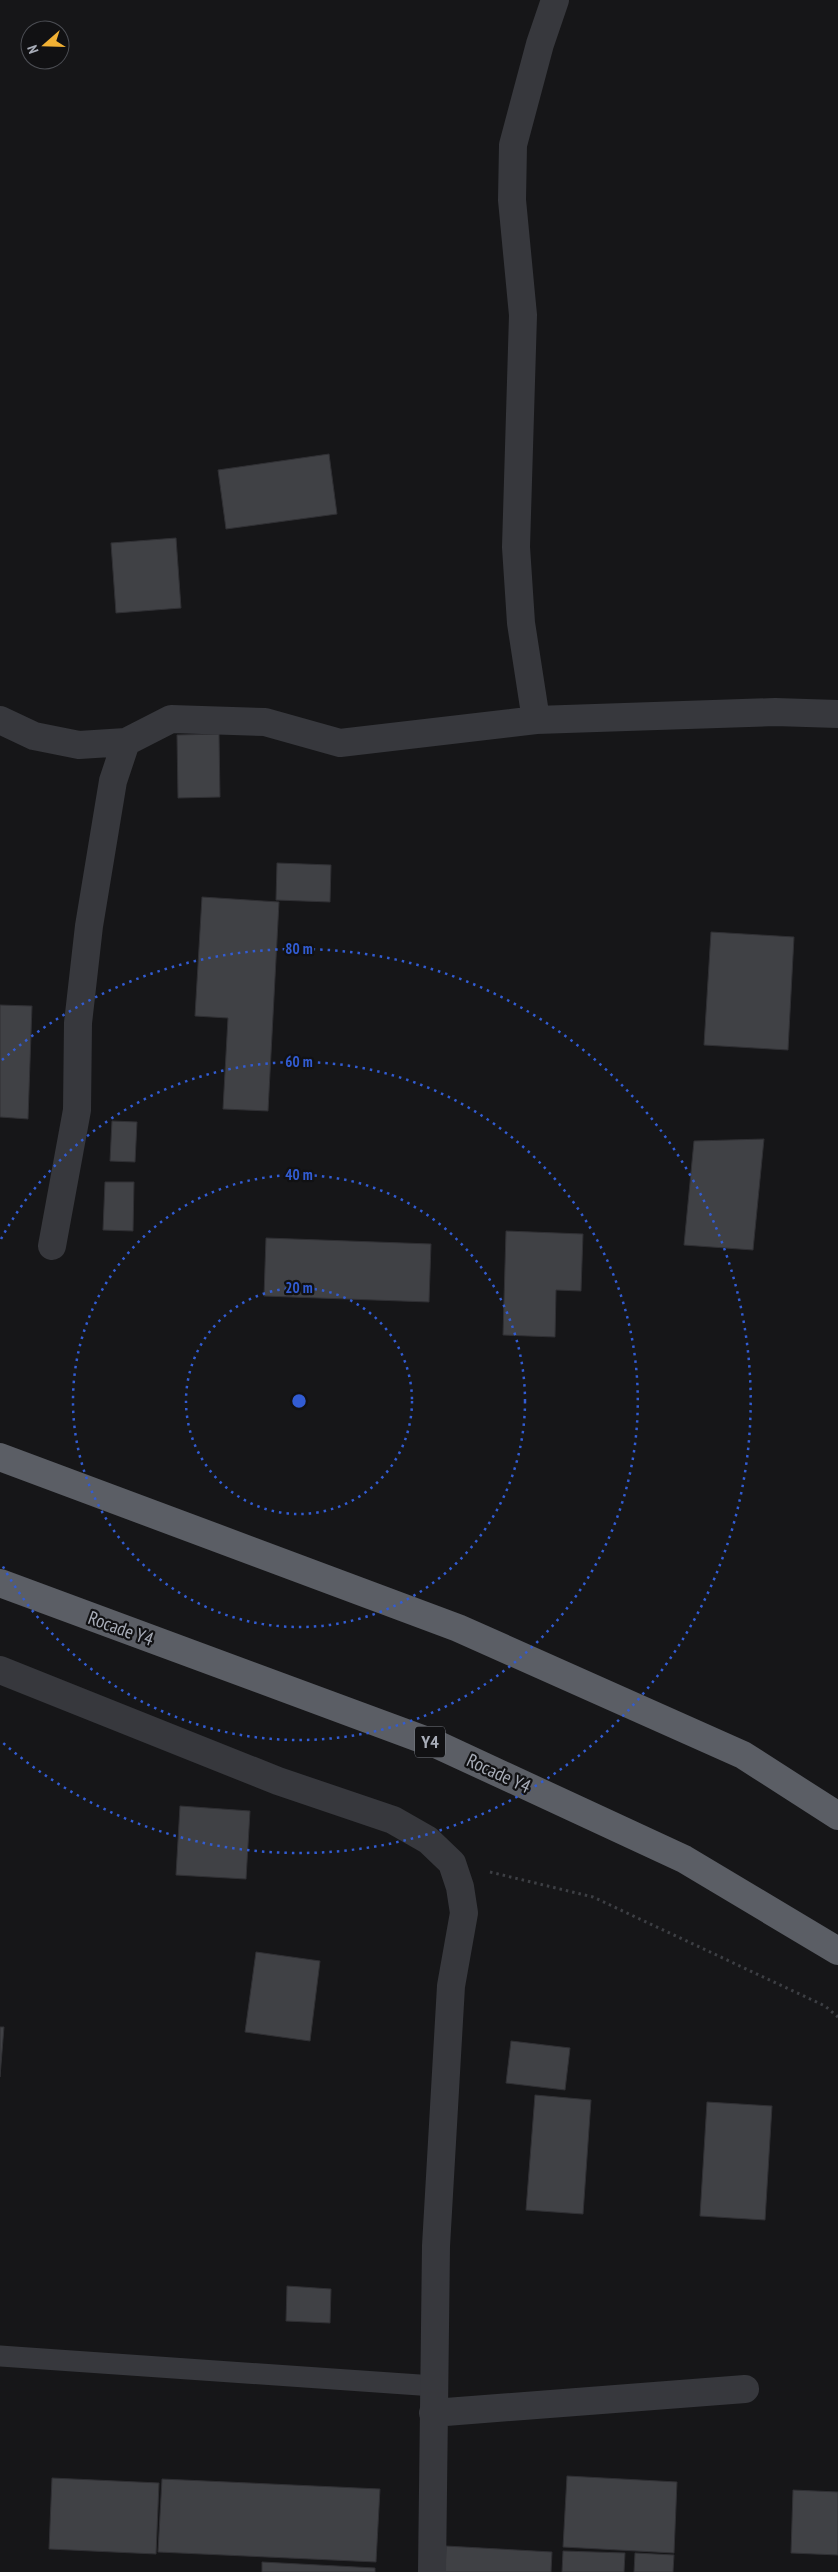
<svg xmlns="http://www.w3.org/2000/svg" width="838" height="2572" font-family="'PT Sans Narrow',sans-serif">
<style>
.building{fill:#404145;stroke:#303034}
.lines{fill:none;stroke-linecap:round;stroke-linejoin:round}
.path{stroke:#3d3f44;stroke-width:3;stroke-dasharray:2.5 4;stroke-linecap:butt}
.service{stroke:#37383d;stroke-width:21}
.minor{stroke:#37383d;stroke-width:28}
.trunk{stroke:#5b5e65;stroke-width:28}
.ring{fill:none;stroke:#325cd3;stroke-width:2.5;stroke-dasharray:2.5 5}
.labels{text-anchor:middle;stroke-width:4.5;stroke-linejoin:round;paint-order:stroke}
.shield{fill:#111113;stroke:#7b7e86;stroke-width:1}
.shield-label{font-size:18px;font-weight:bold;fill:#a8adb8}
.street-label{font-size:19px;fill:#a8adb8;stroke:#111113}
.centre{fill:#325cd3;stroke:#111113;stroke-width:2.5}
.ring-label{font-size:15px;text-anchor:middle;font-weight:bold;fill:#325cd3;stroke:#111113;stroke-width:4.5;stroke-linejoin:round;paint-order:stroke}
</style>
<rect width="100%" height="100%" fill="#161618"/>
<path class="building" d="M329,454L337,514L226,529L218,470Z
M176,538L181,608L116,613L111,543Z
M219,734L220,797L178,798L177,735Z
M277,863L331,865L330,902L276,900Z
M202,897L279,902L268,1111L223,1109L228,1018L195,1016Z
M711,932L794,937L788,1050L704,1045Z
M0,1005L32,1006L28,1119L0,1117Z
M112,1121L137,1122L135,1162L110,1161Z
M764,1139L753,1250L684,1245L694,1141Z
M105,1182H134L133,1231L103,1230Z
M506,1231L583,1234L581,1291L556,1290L555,1337L503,1335Z
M266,1238L431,1244L429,1302L264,1296Z
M180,1806L250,1811L246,1879L176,1875Z
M256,1952L320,1961L310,2041L245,2032Z
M0,2027H4L0,2077Z
M511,2041L570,2048L565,2090L506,2083Z
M535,2095L591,2100L583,2214L526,2210Z
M707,2102L772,2106L765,2220L700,2216Z
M287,2286L331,2289L330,2323L286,2321Z
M567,2476L677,2482L674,2553L563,2547Z
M52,2478L159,2483L156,2554L49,2549Z
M162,2479L380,2489L376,2562L158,2552Z
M793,2490L838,2492V2555L791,2553Z
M446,2546L552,2552L551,2572H445Z
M563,2551L625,2553L624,2572H562Z
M635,2553L674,2555L673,2572H634Z
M262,2562L375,2568V2572H262Z"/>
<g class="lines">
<path class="path" d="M490,1872L593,1897L825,2006L838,2017"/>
<path class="service" d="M0,2356L434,2386"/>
<path class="minor" d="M0,720L34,736L79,745L126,742L171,719L265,722L340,743L536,720L775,712L838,714
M536,720L521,623L516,547L523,315L512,200L513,145L540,44L555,0
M52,1246L77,1110L78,1023L89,926L113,781L126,742
M0,1670L278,1781L393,1820L428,1840L452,1863L460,1887L464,1913L451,1986L436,2246L432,2572
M433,2413L745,2389"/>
<path class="trunk" d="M0,1457L458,1628L743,1755L838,1816
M0,1583L438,1745L684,1859L838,1951"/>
</g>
<g class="ring">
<circle cx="299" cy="1401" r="113"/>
<circle cx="299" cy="1401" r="226"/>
<path d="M1 1239A339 339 0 1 1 1 1563"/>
<path d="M2 1060A452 452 0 1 1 2 1742"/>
</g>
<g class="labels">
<rect class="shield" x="415" y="1726.5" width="30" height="31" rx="4"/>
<g class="shield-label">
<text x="430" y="1748">Y4</text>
</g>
<g class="street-label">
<text transform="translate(121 1628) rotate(20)" y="7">Rocade Y4</text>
<text transform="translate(499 1773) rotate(25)" y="7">Rocade Y4</text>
</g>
</g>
<circle cx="299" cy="1401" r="8" class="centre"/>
<g class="ring-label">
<text x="299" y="954">80 m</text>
<text x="299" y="1067">60 m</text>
<text x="299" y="1180">40 m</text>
<text x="299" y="1293">20 m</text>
</g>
<g transform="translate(45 45) rotate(250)"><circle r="24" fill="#111113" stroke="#4d4f55"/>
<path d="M0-4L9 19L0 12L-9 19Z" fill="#f2b134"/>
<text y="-8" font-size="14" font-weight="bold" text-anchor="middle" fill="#a8adb8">N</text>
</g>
</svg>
